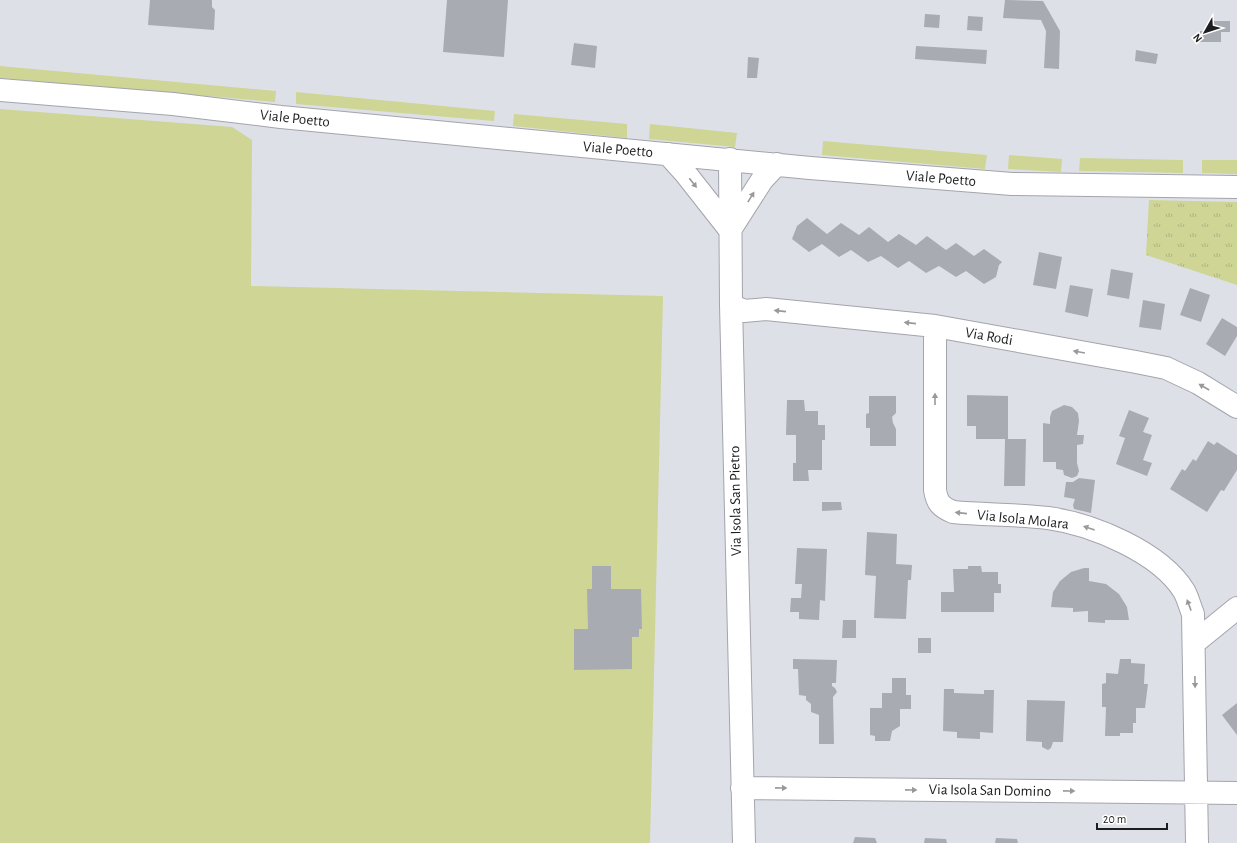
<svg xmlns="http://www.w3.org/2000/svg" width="1237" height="843" font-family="'Alegreya Sans',sans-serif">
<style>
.grass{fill:#ced595}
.park{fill:url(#park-tufts)}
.building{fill:#a9abb2}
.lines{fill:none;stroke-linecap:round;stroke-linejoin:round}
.minor-casing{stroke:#a3a4ac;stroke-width:24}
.minor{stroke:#fff;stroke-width:22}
.oneway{fill:#99999a}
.labels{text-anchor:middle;stroke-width:3.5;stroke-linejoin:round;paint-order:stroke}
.street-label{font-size:15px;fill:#1c1d1f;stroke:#fff}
</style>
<defs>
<pattern id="park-tufts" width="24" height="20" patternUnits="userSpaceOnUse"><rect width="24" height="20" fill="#ced595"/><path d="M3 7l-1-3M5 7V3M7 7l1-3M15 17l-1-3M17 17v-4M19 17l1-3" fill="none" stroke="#b0b680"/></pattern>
</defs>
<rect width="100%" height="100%" fill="#dee0e8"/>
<path class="grass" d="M0,66L276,91L275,102L0,78Z
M296,92L495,111L494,121L296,104Z
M0,109L232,127L252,140L251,286L663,296L650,843H0Z
M514,114L627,124V138L513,126Z
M650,124L737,133L735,147L649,139Z
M823,141L987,155L985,169L822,155Z
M1009,155L1062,159L1061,172L1008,169Z
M1080,158L1183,160V173L1079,171Z
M1202,160H1237V174L1202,173Z"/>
<path class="park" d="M1149,200L1237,202V285L1146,255Z"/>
<path class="building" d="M150,0H212V7L215,10L214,30L148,25Z
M447,0H508L504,57L443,52Z
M1005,0L1043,1L1060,31L1059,69L1044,68L1046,31L1041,20L1003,18Z
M925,14L940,15L939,28L924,27Z
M968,16L983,17L982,31L967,30Z
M1209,21H1230V32H1221V42H1200V31H1209Z
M574,43L597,46L595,68L571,65Z
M916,46L987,50L986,64L915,59Z
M1136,50L1158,54L1156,64L1135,61Z
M748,57L759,58L757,78H747Z
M807,218L827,234L841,223L859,235L869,227L888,242L899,234L916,245L927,236L946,250L956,243L974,256L984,249L1002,262L999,265L996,277L984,284L966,271L956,277L939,266L926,273L909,261L898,268L881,256L868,262L851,250L839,257L822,244L809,252L792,239L797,226Z
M1039,252L1062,257L1056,289L1033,285Z
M1111,269L1133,273L1129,299L1107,295Z
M1070,285L1093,289L1088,317L1065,312Z
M1190,288L1210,295L1201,322L1180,315Z
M1143,300L1165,304L1161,330L1139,327Z
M1222,318L1237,327V336L1225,356L1206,344Z
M967,395L1008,396V439H1026L1025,486H1004L1005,439H976V426H967Z
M869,396H896V413L892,417L893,423L896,429V446H870V428H866V414L869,413Z
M787,400H804L805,411H818V425H825V440H822V470H808L809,481H793V463H796V435H786Z
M1064,405L1072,407L1078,413L1079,421L1077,435H1084L1083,444L1077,445V463L1079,471L1077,476L1072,478L1064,475L1063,470L1056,469V462H1043V423L1050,424V417L1052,411Z
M1129,410L1149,418L1143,432L1152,435L1143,460L1152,463L1147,476L1116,464L1125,438L1119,436Z
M1208,441L1214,445L1217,442L1237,455V470L1224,491L1221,490L1207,512L1170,489L1182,469L1185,471L1193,459L1196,461Z
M1079,478L1095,480L1091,513L1074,509L1073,505L1075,499L1064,497L1066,482H1073Z
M822,502H841L842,510L822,511Z
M867,532L897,534L896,564L912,565L911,580H908L906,619L874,618L876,576L865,575Z
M797,548L827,549L825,601L820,600L819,620L799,619V612H790L791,598H801L802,584H795Z
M592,566H611V589H641L642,629H639V637H632V669L574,670V629H588L587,589H592Z
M968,566H981L982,572H998V584H1001V593H994V612H941V592H954L953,569H968Z
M1084,568H1089V581L1106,584L1119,594L1127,607L1129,620H1105V623L1088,622V611L1073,612V608L1051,607L1053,592L1060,581L1071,572Z
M843,620H856V638H842Z
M918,638H931V653H918Z
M793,659L837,660L836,683H832V686L835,688L837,692L833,697L834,744H819V715L811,712V704L806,700V696L799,695L798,669H793Z
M1120,659H1131V663L1145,664L1144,684H1148L1145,708H1136V723H1133V733H1120V736H1105L1106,707H1102V684L1106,683V673L1118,674Z
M892,678H906V695H911V709H900V726L892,731L890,741H875V736L870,735V708H882V693H892Z
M944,689H954V693L984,694V690H994L993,733L980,732V739L957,738V732L943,731Z
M1027,700L1065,701L1063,742H1053L1051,748L1048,750L1042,747V742L1026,741Z
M1237,703V735L1222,715Z
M855,837L875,838L877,843H853Z
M925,838L946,839L947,843H924Z
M996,838L1017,839L1018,843H995Z"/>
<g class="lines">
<defs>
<path id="minor" d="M0,90L173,104L281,117L810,168L1012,184L1237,187
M668,154L686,174L730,230
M730,159L731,305L744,843
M730,230L762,180L777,164
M731,305L744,311L766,309L935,326L1136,362L1166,368L1198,383L1237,407
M935,326V490C937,503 941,507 953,512C984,515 1016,514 1048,518C1092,524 1160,552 1184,591C1188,598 1190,607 1193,614L1197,843
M1194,643L1237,608
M742,788L1237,793"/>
</defs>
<use href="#minor" class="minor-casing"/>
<use href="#minor" class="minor"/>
</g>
<defs><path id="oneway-solid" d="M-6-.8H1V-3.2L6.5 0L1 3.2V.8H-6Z"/></defs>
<g class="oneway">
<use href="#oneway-solid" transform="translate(693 183) rotate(52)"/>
<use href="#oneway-solid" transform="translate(751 197) rotate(-58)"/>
<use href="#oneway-solid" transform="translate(780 311) rotate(-174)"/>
<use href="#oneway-solid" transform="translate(910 323) rotate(-174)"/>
<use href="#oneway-solid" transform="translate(1079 352) rotate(-170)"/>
<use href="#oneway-solid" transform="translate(1204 387) rotate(-150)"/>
<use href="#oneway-solid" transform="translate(935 399) rotate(-90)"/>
<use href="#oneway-solid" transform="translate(961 513) rotate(-174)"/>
<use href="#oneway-solid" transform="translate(1089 528) rotate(-161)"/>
<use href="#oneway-solid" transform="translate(1189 605) rotate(-110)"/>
<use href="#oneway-solid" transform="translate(1195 682) rotate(89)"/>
<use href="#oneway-solid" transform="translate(781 788) rotate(1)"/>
<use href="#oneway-solid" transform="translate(911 790) rotate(1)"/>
<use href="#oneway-solid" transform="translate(1069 791) rotate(1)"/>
</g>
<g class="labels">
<g class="street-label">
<text transform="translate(295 118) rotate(6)" y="5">Viale Poetto</text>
<text transform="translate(618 149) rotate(5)" y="5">Viale Poetto</text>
<text transform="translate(941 178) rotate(5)" y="5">Viale Poetto</text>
<text transform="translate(989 336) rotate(10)" y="5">Via Rodi</text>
<text transform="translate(735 501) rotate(-91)" y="5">Via Isola San Pietro</text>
<text transform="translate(1023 519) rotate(6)" y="5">Via Isola Molara</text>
<text transform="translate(990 790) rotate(1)" y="5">Via Isola San Domino</text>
</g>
</g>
<g transform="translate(1205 32) rotate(231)" stroke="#ffffff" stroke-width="3" paint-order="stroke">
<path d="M0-3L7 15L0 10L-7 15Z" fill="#1c1d1f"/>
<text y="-6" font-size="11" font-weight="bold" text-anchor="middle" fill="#1c1d1f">N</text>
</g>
<path d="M1097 823v6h70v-6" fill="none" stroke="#1c1d1f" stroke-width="2"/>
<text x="1103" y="823" font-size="12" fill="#1c1d1f" stroke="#ffffff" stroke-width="3" paint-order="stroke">20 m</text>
</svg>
